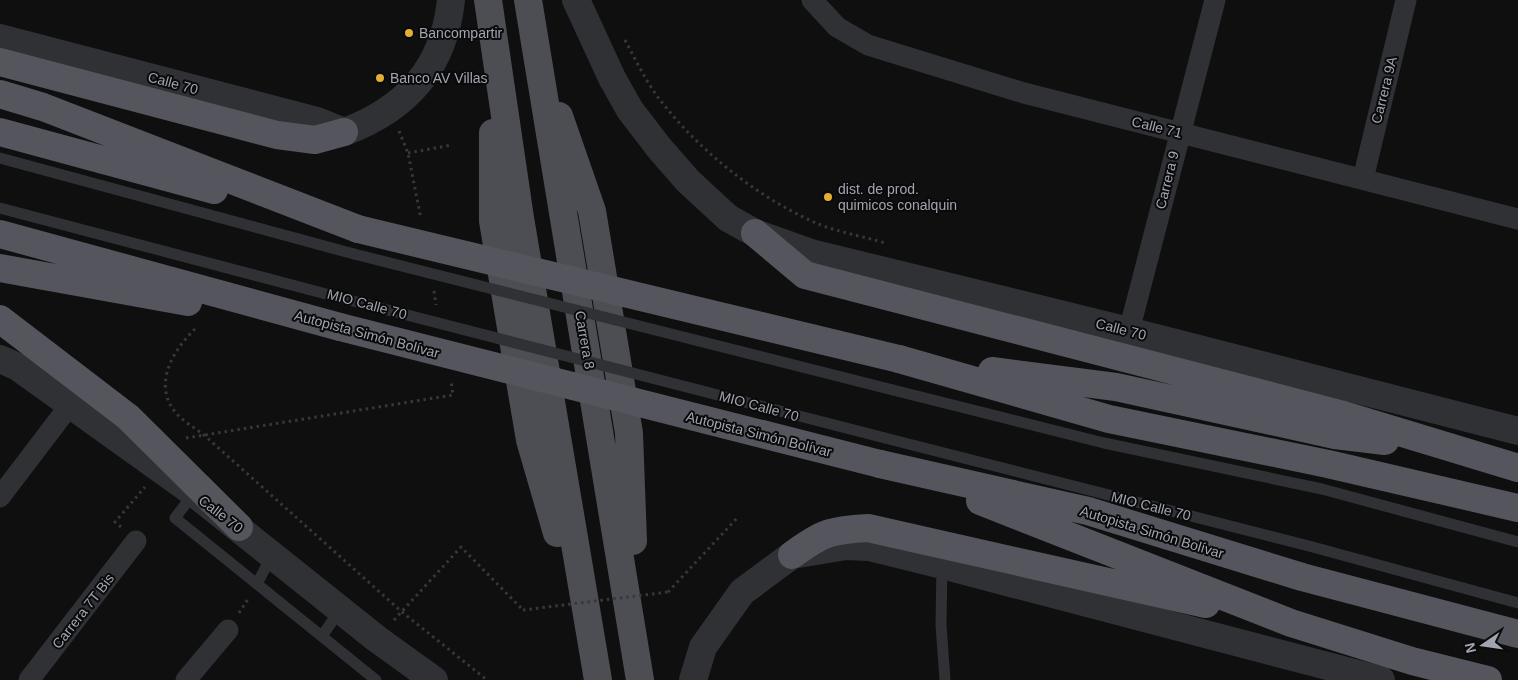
<svg xmlns="http://www.w3.org/2000/svg" width="1518" height="680" font-family="Arial,sans-serif">
<style>
.lines{fill:none;stroke-linecap:round;stroke-linejoin:round}
.path{stroke:#36383c;stroke-width:3;stroke-dasharray:2.5 4;stroke-linecap:butt}
.service{stroke:#303135;stroke-width:11}
.minor{stroke:#303135;stroke-width:21}
.tertiary{stroke:#303135;stroke-width:28}
.primary{stroke:#4d4e54;stroke-width:28}
.trunk{stroke:#55565d;stroke-width:28}
.path-bridge{stroke:#36383c;stroke-width:3;stroke-dasharray:2.5 4;stroke-linecap:butt}
.service-bridge{stroke:#303135;stroke-width:11}
.trunk-bridge{stroke:#55565d;stroke-width:28}
.poi-dot{fill:#e5ae33;stroke:#0a0a0b;stroke-width:2}
.labels{text-anchor:middle;stroke-width:4;stroke-linejoin:round;paint-order:stroke}
.poi-label{font-size:14px;fill:#a1a5b0;stroke:#0a0a0b;text-anchor:start}
.street-label{font-size:14px;fill:#a1a5b0;stroke:#0a0a0b}
</style>
<rect width="100%" height="100%" fill="#0f0f10"/>
<g class="lines">
<path class="path" d="M625,40C635,59 645,79 657,96C697,149 755,196 816,223C837,232 862,236 885,243
M399,131L408,153L421,219
M408,153L452,145
M434,291L436,305
M195,329C173,350 152,385 176,413C184,422 195,428 204,435L402,612L487,680
M186,438L453,395L451,380
M121,527L115,522L145,487
M668,592L739,516
M239,613L248,599
M394,620L461,547L523,610"/>
<path class="service" d="M0,158L354,254
M0,208L345,299
M893,390L1104,443L1322,489L1518,542
M885,438L1309,546L1518,603
M194,493L175,518L376,680
M942,565L941,625L945,680
M257,584L272,555
M322,636L340,610"/>
<path class="minor" d="M812,0L837,27L868,45L1024,93L1518,219
M1363,179L1406,0
M1129,331L1215,0
M0,497L70,405
M29,680L136,541
M186,680L228,630"/>
<path class="tertiary" d="M576,0L612,78L630,110L660,149L688,181L728,218L755,233L811,253L1129,331L1518,431
M0,38L317,121L344,132C406,109 444,68 451,0
M0,359L18,367L194,493L377,639L434,680
M693,680L703,647L742,592L792,555L846,546L869,547L942,565L1381,680"/>
<path class="primary" d="M488,0L520,218L598,680
M528,0L640,680
M559,116L592,211L629,433L633,541
M493,133V221L530,440L557,533"/>
<path class="trunk" d="M0,62L277,135L315,140L344,132
M0,94L43,107L358,229
M0,132L214,190
M755,233L805,275L1340,414L1518,468
M0,234L340,327
M0,268L188,302
M0,319L128,417L239,527
M899,359L1109,419L1328,464L1518,508
M992,371L1116,387L1335,435L1385,441
M880,464L1088,511L1302,577L1518,634
M980,501L1291,623L1412,661L1488,680
M792,555C822,533 830,530 868,528L1206,604"/>
<path class="path-bridge" d="M523,610L668,592"/>
<path class="service-bridge" d="M354,254L893,390
M345,299L885,438"/>
<path class="trunk-bridge" d="M358,229L899,359
M340,327L880,464"/>
</g>
<g class="poi-dot">
<circle cx="409" cy="33" r="5"/>
<circle cx="380" cy="78" r="5"/>
<circle cx="828" cy="197" r="5"/>
</g>
<g class="labels">
<g class="poi-label">
<text x="419" y="38">Bancompartir</text>
<text x="390" y="83">Banco AV Villas</text>
<text x="838" y="194">dist. de prod.<tspan x="838" dy="16">quimicos conalquin</tspan></text>
</g>
<g class="street-label">
<text transform="translate(173 83) rotate(15)" y="5">Calle 70</text>
<text transform="translate(1384 90) rotate(-76)" y="5">Carrera 9A</text>
<text transform="translate(1157 127) rotate(14)" y="5">Calle 71</text>
<text transform="translate(1167 180) rotate(-76)" y="5">Carrera 9</text>
<text transform="translate(367 304) rotate(15)" y="5">MIO Calle 70</text>
<text transform="translate(1121 329) rotate(14)" y="5">Calle 70</text>
<text transform="translate(367 334) rotate(15)" y="5">Autopista Simón Bolívar</text>
<text transform="translate(585 340) rotate(80)" y="5">Carrera 8</text>
<text transform="translate(759 406) rotate(15)" y="5">MIO Calle 70</text>
<text transform="translate(759 434) rotate(14)" y="5">Autopista Simón Bolívar</text>
<text transform="translate(1151 506) rotate(14)" y="5">MIO Calle 70</text>
<text transform="translate(221 514) rotate(37)" y="5">Calle 70</text>
<text transform="translate(1152 532) rotate(17)" y="5">Autopista Simón Bolívar</text>
<text transform="translate(83 611) rotate(-52)" y="5">Carrera 7T Bis</text>
</g>
</g>
<g transform="translate(1483 645) rotate(257)" stroke="#0a0a0b" stroke-width="4" paint-order="stroke">
<path d="M0-4L9 19L0 12L-9 19Z" fill="#a1a5b0"/>
<text y="-8" font-size="14" font-weight="bold" text-anchor="middle" fill="#a1a5b0">N</text>
</g>
</svg>
